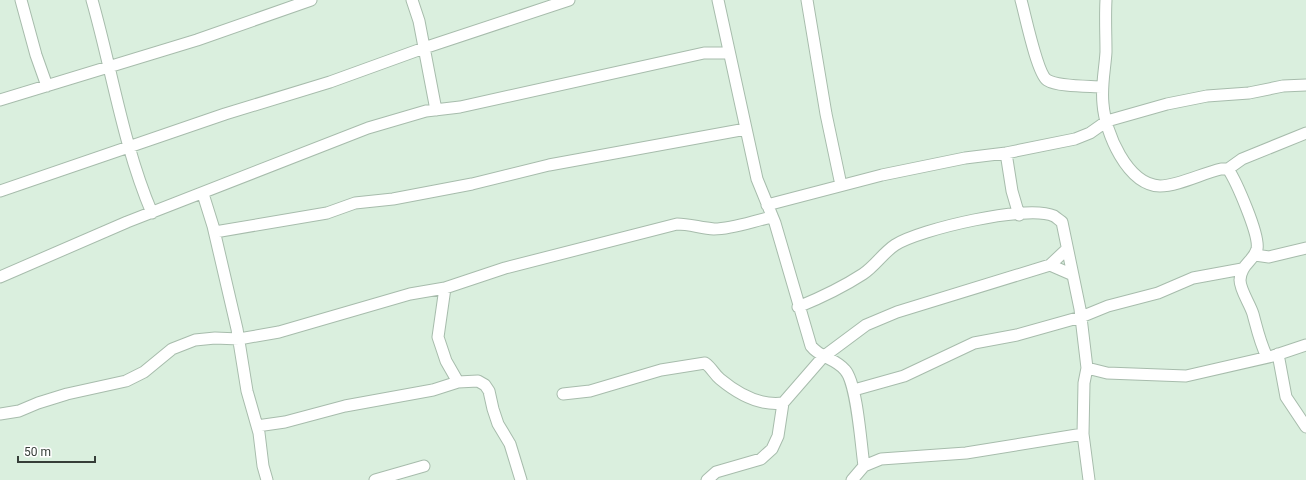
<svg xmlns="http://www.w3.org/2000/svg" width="1306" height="480" font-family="Roboto,sans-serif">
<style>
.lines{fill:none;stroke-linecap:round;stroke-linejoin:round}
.street-casing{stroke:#a7bcac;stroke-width:13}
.street{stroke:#fff;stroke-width:11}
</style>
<rect width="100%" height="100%" fill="#daefde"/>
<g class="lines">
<defs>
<path id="street" d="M21,0L36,55L47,86
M92,0C112,70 123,145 152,213
M412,0L419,21L436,110
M718,0L757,179L775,223L811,346C820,358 835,358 845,370C857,383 861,445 864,466
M807,0L826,114L841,185
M1021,0C1025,14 1037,73 1047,80C1058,87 1089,86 1102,87
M1106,0C1105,17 1106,35 1106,52C1105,69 1101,86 1103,104C1105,132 1127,185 1160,186C1178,186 1203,173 1221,169H1228C1236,181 1260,235 1257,249C1253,262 1241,264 1240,280C1240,290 1250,304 1253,314C1257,329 1260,343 1267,357
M0,100L197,40L311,0
M1006,153L1012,191L1019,215
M1228,169L1242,159L1306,133
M0,191L225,114L330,82L424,48L569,0
M203,194L213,226L237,329L247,391L259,433L263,466L267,480
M767,205L882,175L965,158L1006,153L1075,139L1090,133L1107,121L1167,104L1207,96L1249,93L1283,86L1306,85
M215,232L327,213L355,203L393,199L472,184L549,165L746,129
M1255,255L1269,257L1306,248
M1050,265L1073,275
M0,277L127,222L368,128L426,111L460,107L704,53H729
M445,288L438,337L446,361L458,382
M798,307C820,298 843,287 863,274C875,266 883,253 895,245C920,229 1028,204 1054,216C1057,218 1059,220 1062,222L1080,309L1087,368L1084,383L1083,434L1089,480
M1278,354L1286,397L1306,427
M1087,368L1107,373L1186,376L1273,356L1306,345
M854,390L904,376L974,343L1017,335L1081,317L1108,306L1158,293L1193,278L1242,269
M563,394L590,391L661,370L705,363C712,368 714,374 720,379C738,394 760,406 783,403L823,357L866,325L897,312L1050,265L1067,249
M0,414L19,411L38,403L67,394L126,381L144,372L172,349L195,340L215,338L239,339L279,332L410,294L445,288L505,268L677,224C689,224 701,228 714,229C733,229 753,221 772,217
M257,426L285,422L345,406L433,390L458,382L478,381L485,385L489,391L493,409L498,424L510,444L521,480
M375,480L424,466
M707,480L716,472L761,459L772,449L778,436L783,403
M852,480L864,466L881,459L966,453L1083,434"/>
</defs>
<use href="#street" class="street-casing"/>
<use href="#street" class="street"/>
</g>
<path d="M18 456v6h77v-6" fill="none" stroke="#363e38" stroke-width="2"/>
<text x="24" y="456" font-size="12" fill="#363e38" stroke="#ffffff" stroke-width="3" paint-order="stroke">50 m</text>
</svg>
